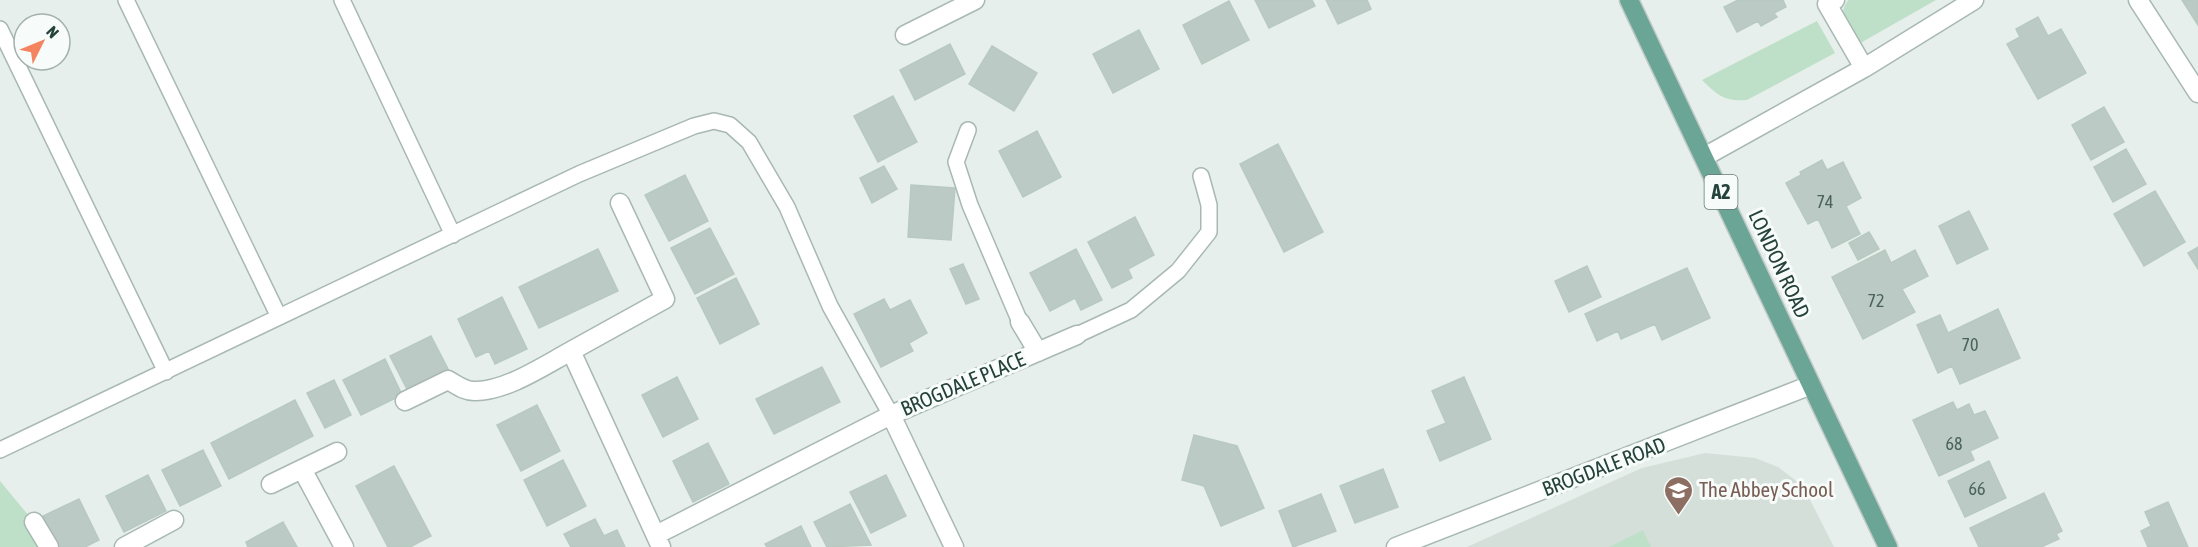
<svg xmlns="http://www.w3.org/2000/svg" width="2198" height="547" font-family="'Asap Condensed',sans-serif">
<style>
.built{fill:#d4dfda}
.green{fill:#bfe0c8}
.building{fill:#bbcac4;stroke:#b8c9c2;stroke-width:1.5}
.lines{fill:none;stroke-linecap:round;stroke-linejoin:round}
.service-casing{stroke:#a8b8b2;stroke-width:18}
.minor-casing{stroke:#a8b8b2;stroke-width:21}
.tertiary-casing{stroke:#a8b8b2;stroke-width:21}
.primary-casing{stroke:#c2cac8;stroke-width:21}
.service{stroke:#fff;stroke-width:15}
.minor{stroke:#fff;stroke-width:18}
.tertiary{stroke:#fff;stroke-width:18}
.primary{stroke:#6aa596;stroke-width:18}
.labels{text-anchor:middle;stroke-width:6;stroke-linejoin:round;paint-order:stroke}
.number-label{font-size:18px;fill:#4a645c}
.shield{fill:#f7fbf9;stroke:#637a73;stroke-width:1.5}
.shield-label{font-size:20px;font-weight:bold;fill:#24423a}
.street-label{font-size:21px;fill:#24423a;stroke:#f7fbf9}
.education-label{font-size:21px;fill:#785e54;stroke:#f7fbf9;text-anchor:start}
</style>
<rect width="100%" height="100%" fill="#e6efeb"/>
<path class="built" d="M1705,453L1755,458L1778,467L1803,486L1834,547H1467L1642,468Z"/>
<path class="green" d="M1848,0H1936L1857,45C1848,28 1836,17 1848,0Z
M1817,21L1835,53L1747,100C1725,102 1717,95 1702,80Z
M0,481L34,522L49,547H0Z
M1643,530L1651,547H1609Z"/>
<path class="building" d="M1255,0H1312L1315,6L1269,28Z
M1326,0H1367L1371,9L1338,24Z
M1738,0H1783L1786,7L1774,13L1777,17L1761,26L1758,21L1737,32L1724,7Z
M2182,0H2198V25Z
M1229,1L1249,40L1202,64L1183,25Z
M2038,17L2048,36L2061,29L2086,73L2038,99L2007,44L2020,37L2016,29Z
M1139,30L1159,69L1113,93L1093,54Z
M950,44L965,74L915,100L900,70Z
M992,46L1037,73L1014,111L969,84Z
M893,96L917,142L878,162L854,116Z
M2104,107L2124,142L2091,160L2072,125Z
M1037,131L1061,177L1023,197L999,151Z
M1278,144L1323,232L1284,252L1240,164Z
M2126,149L2146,184L2113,202L2094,167Z
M1822,160L1827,170L1843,162L1861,198L1846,206L1860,234L1832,248L1818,219L1808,224L1786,183L1801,175L1800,172Z
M884,166L897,189L872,203L860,178Z
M685,175L708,221L669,241L645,195Z
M911,185L955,188L951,240L908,237Z
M2155,191L2185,242L2144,266L2114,214Z
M1969,211L1988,249L1957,264L1939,226Z
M1135,217L1154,255L1128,269L1132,278L1112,288L1088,242Z
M710,228L734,274L695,294L671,248Z
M1869,232L1879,249L1858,260L1849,243Z
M2198,247V269L2188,253Z
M598,249L618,291L539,328L519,287Z
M1076,249L1102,300L1081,310L1075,298L1050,311L1030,273Z
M1885,250L1891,263L1915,250L1928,276L1902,289L1915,312L1863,339L1832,277Z
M963,264L979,299L966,304L950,269Z
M1587,266L1601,297L1569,312L1555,281Z
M1687,268L1710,318L1662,340L1655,324L1621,339L1618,331L1597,341L1585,314Z
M736,278L759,324L720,344L697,298Z
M502,297L527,349L495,364L489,351L476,357L458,319Z
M884,299L890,310L910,300L927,333L909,343L913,351L881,367L854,314Z
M1998,309L2020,358L1960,384L1952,366L1938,373L1917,325L1940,315L1948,333Z
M431,336L449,371L408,391L390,356Z
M385,359L402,395L361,415L343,380Z
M822,367L840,402L774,434L756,399Z
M677,377L698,419L663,437L642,395Z
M1464,377L1491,439L1440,461L1427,431L1446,423L1432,391Z
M334,380L351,415L325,428L307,393Z
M295,400L313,436L229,479L211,443Z
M1953,402L1957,410L1969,404L1974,415L1985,411L1998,438L1970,451L1974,460L1939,476L1913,420Z
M537,405L560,451L521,471L497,425Z
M1194,435L1237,446L1264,508L1221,526L1204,486L1182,480Z
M708,443L729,484L693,502L673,461Z
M203,450L221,486L180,506L162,470Z
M563,460L586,506L547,526L524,480Z
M1989,461L2006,498L1965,517L1948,481Z
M394,466L431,536L410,547H388L356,486Z
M1383,469L1398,507L1355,523L1340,486Z
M148,475L166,511L124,532L106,496Z
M886,475L906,516L871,533L850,492Z
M2044,493L2062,531L2056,534L2059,539L2041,547H1979L1970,528Z
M1321,494L1336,531L1293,547L1279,511Z
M79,499L99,540L85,547H58L43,516Z
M2168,502L2188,547H2148L2141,531L2151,526L2145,512Z
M850,504L871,545L827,547L814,522Z
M595,519L604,536L617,530L625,547H571L564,534Z
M283,522L297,547H248L246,542Z
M801,526L811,547H767L765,544Z"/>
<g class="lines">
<defs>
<path id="service" d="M126,0L279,317
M342,0L453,235
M0,29L166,372
M968,130L956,162L970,205L1020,322
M1077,335L1131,310L1178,271L1209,232V205L1201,176
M0,450L579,174L694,126L714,121L730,125L749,142L787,207L830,306L891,415"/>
<path id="minor" d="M1835,0L1827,4L1864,68
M2138,0L2198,93
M905,35L975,0
M1704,157L1864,68L1974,0
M620,203L665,299L571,351L661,547
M1020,322L1038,352
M405,401L448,380C457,385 464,391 474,391C505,392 545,365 571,351
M302,469L344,547
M271,484L337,452
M34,522L49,547
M656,535L891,415
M124,547L174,520
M954,547L891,415L1077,335"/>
<path id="tertiary" d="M1396,547L1811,385"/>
<path id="primary" d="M1629,0L1888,547"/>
</defs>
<use href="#service" class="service-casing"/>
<use href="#minor" class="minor-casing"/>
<use href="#tertiary" class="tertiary-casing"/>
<use href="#primary" class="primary-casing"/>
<use href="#service" class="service"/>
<use href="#minor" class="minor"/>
<use href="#tertiary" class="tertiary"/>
<use href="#primary" class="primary"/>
</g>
<defs>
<symbol id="school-pin" viewBox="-11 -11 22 30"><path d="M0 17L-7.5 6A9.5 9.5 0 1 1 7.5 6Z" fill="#8d6e63" stroke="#f7fbf9"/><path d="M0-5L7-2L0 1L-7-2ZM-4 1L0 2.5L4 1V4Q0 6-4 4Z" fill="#fff"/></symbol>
</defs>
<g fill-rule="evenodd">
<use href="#school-pin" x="1662" y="474" width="33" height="45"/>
</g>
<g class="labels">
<g class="number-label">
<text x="1825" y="208">74</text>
<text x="1876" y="307">72</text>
<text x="1970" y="351">70</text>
<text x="1954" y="450">68</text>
<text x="1977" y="495">66</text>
</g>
<rect class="shield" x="1704.5" y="175" width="33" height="34" rx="4.5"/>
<g class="shield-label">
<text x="1721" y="199">A2</text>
</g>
<g class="street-label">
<text transform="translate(1779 264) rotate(65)" y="7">LONDON ROAD</text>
<text transform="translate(963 384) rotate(-23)" y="7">BROGDALE PLACE</text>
<text transform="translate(1604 467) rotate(-21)" y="7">BROGDALE ROAD</text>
</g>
<g class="education-label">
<text x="1699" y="497">The Abbey School</text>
</g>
</g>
<g transform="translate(42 42) rotate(47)"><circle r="28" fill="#f7fbf9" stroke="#a3b1ad" stroke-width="1.5"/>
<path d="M0-4.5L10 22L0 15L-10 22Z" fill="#f4845f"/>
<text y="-9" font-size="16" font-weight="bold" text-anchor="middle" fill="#24423a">N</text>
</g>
</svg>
